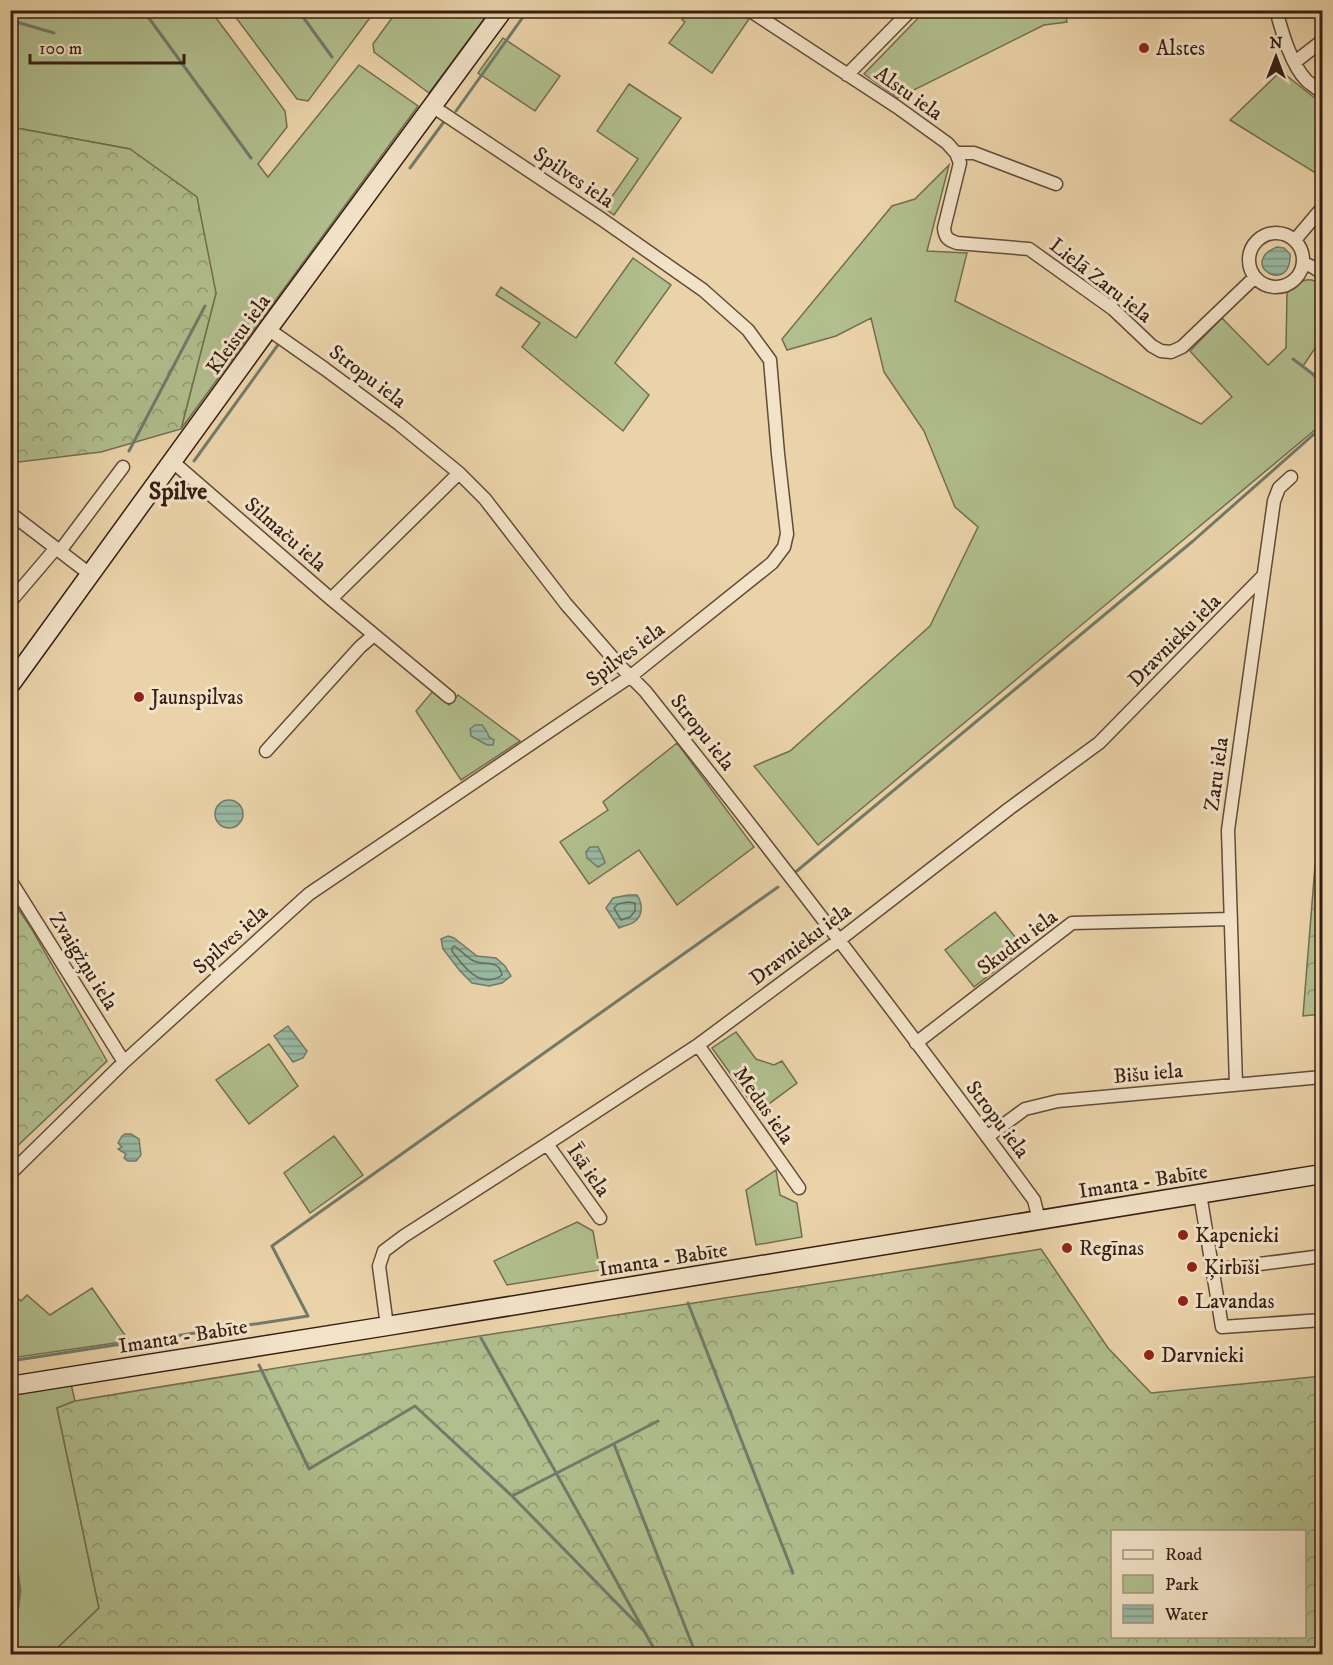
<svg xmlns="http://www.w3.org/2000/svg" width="1333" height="1665" font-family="'IM FELL DW Pica',serif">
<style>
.green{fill:#b1be8d;stroke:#736e50;stroke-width:1.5}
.forest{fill:url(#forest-crowns);stroke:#736e50;stroke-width:1.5;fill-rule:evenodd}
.water{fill:url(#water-rules);stroke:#717b69;stroke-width:1.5}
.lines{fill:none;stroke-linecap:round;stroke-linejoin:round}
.shore{stroke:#676c5b;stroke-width:1.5}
.stream{stroke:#717b69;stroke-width:3}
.street-casing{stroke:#624b38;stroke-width:15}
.secondary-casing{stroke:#351e13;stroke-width:21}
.street{stroke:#f2e2c7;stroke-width:12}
.secondary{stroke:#f2e2c7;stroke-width:18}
.poi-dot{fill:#8f2418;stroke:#f2e2c7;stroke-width:2}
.labels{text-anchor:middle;stroke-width:6;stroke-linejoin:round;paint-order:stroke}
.poi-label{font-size:21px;fill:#351e13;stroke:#f2e2c7;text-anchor:start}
.street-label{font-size:21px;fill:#351e13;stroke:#f2e2c7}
.quarter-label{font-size:24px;font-weight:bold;fill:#351e13;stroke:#f2e2c7}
</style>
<defs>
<pattern id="forest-crowns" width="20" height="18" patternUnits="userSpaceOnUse" patternTransform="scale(1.5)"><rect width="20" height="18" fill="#b1be8d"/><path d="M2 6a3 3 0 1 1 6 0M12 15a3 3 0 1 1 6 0" fill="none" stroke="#919a72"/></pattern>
<pattern id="water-rules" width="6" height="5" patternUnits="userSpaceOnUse" patternTransform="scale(1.5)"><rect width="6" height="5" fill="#99b9a3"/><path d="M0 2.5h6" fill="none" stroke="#7e9684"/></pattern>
</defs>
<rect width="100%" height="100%" fill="#ebd3a9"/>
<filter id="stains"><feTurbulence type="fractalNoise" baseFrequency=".00333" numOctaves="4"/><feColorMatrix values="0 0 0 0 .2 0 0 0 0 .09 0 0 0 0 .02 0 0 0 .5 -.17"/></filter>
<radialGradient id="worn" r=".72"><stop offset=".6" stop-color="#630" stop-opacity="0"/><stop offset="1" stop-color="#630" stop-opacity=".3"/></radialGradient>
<path class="green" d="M10,11H211L285,111L287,127L258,164L268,177L359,65L418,106L181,429L216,293L130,149L11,127Z
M231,11H375L308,101L297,99Z
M397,11V10L490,11L429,93L374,52L373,44Z
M689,11H736L749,19L712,73L669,43L685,22L682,20Z
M925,11H1065L1067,22L1044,25L898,98L864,74Z
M503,38L560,76L535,111L478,73Z
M1281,71L1322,104V177L1230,120Z
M629,84L681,118L614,215L604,208L638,159L597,131Z
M949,165L927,251L967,253L955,301L1201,424L1232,397L1190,351L1222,318L1268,365L1286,348L1287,293C1300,282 1306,274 1322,285V338L1303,366L1322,384V424L818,845L754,766L790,751L930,626L978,527L955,507L924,431L884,372L871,318L836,336L787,350L782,339L892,206L915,199Z
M633,258L671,285L615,363L649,395L623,431L522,347L540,323L496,295L501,287L576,338Z
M433,691L449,705L458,695L520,741L461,780L416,711Z
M677,743L754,847L677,905L639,850L589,884L560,842L608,810L603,802Z
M995,912L1024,948L974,987L945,950Z
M736,1032L756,1059L774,1065L782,1061L797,1083L758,1112L712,1048Z
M269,1044L298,1086L249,1124L216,1080Z
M334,1136L363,1175L310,1213L284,1173Z
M776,1170L780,1195L797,1203L802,1237L756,1245L746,1190Z
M577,1222L593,1231L600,1270L507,1285L494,1261Z
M92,1288L129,1341L11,1358V1296L13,1294L21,1301L27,1295L50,1315Z
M71,1384L75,1401L57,1408L99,1608L51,1654H12L11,1650V1629L16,1596V1581L10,1549V1396Z"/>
<path class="forest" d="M11,127L130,149L197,197L216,293L181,429L101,452L11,463Z
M1322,776V1014L1303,1016L1321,791Z
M11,898L31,928L107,1061L11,1152Z
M1041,1249L1108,1348L1151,1393L1322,1376V1654H51L99,1608L57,1408L75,1401C396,1347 719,1300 1041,1249ZM1112,1532H1304V1636H1112Z"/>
<path class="water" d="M1277,247L1284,248L1290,254C1292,297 1236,264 1277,247Z
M475,725H482L487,732L489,737L494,740L493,745H487L471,736L470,729Z
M215 814a14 14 0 1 1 28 0a14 14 0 1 1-28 0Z
M590,847H598L603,857L605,863L598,867L587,858L586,852Z
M628,895H637C643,904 643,916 634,922C630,925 623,926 619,928L606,908L613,898Z
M448,936L454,938L477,956L496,958L505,966L511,976L502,983L489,986L472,983L460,971L443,949L441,939Z
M288,1026L307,1051L303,1058L293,1062L274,1036Z
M125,1134H131L139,1139L141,1155L136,1161H128L124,1158L126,1154L118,1149L122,1147L118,1143L122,1136Z"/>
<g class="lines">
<path class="shore" d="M628,902L635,903V911L630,917L621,920L614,908L618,904Z
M454,946C461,950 467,958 474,961C485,966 499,959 502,975C480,990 464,967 452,951V948Z"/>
<path class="stream" d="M143,10L251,158
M298,10L332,57
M10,20L54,33
M456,111L528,10
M410,168L443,123
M1293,359L1322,381
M129,451L205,306
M194,461L280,342
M792,875L1193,541L1322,427
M688,1303L793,1573
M481,1338L657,1654
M10,1361L308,1316L272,1246L778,887
M259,1365L309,1469L415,1406L512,1496L643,1630
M614,1444L693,1647
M512,1496L658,1421
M13,1539L20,1591L15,1628"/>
<defs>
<path id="street" d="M749,10L897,107L947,143L956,153L960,163L944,228C945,238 948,240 957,243L1029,249L1113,309L1152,346L1161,351L1171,352L1182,347L1254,278
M1276,10C1282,32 1291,65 1307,81C1312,85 1318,89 1322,93
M1295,62L1322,41
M847,75L911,10
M956,153H974L1056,184
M1249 260a27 27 0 1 1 54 0a27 27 0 1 1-54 0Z
M1295,240L1322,208
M1303,263L1313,267L1322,273
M268,329L325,369L399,424L459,473L485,499L566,604L619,665L645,691C778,858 907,1028 1034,1200L1039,1220
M173,462L331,599L449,697
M10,513L91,575
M60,551L123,467
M331,599L459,473
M10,602L56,548
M266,751L360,647L374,635
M10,880L124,1062
M916,1043L1072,923L1231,919
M698,1045L799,1188
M1236,1085L1228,830L1274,501L1279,488L1291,477
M987,1137L1025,1109L1058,1101L1322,1077
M547,1144L600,1218
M10,1174L124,1062L309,894L631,676L772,563L784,547L787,534L778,454L770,360L748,330L703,290L600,218L432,106
M1200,1194L1222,1327L1322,1320
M1213,1270L1322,1256
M387,1326L379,1266L384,1251L404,1236L547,1144L698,1045L838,941L1010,808L1099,743L1263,576"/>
<path id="secondary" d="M10,685L268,329L503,10
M10,1386L387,1326L1322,1174"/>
</defs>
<use href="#street" class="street-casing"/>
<use href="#secondary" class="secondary-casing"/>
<use href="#street" class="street"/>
<use href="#secondary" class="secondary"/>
</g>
<g class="poi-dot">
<circle cx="1144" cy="48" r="6"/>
<circle cx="139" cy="697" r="6"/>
<circle cx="1183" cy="1235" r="6"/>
<circle cx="1067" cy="1248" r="6"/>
<circle cx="1192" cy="1267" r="6"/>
<circle cx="1183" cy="1301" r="6"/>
<circle cx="1149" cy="1355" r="6"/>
</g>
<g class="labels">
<g class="poi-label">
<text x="1156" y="55">Alstes</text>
<text x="151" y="704">Jaunspilvas</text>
<text x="1195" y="1242">Kapenieki</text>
<text x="1079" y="1255">Regīnas</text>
<text x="1204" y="1274">Ķirbīši</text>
<text x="1195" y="1308">Lavandas</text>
<text x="1161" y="1362">Darvnieki</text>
</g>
<g class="street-label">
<text transform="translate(909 93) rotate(35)" y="7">Alstu iela</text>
<text transform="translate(574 177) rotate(34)" y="7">Spilves iela</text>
<text transform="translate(1101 280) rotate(38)" y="7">Lielā Zaru iela</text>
<text transform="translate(238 334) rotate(-54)" y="7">Kleistu iela</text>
<text transform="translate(368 376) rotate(37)" y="7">Stropu iela</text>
<text transform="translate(286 534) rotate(41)" y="7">Silmaču iela</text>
<text transform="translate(1174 640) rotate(-45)" y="7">Dravnieku iela</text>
<text transform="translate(625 654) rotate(-37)" y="7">Spilves iela</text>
<text transform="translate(703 732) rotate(52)" y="7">Stropu iela</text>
<text transform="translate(1216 774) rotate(-82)" y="7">Zaru iela</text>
<text transform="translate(230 939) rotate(-42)" y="7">Spilves iela</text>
<text transform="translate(1017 942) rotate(-37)" y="7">Skudru iela</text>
<text transform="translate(800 944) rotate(-37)" y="7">Dravnieku iela</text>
<text transform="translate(84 961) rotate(58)" y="7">Zvaigžņu iela</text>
<text transform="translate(1148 1073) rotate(-5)" y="7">Bišu iela</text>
<text transform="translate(764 1105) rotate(55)" y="7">Medus iela</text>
<text transform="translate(998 1119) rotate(53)" y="7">Stropu iela</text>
<text transform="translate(589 1170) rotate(55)" y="7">Īsā iela</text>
<text transform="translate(1143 1181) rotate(-9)" y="7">Imanta - Babīte</text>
<text transform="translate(663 1259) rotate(-9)" y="7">Imanta - Babīte</text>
<text transform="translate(183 1336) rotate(-9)" y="7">Imanta - Babīte</text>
</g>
<g class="quarter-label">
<text x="178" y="499">Spilve</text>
</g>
</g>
<rect width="1333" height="1665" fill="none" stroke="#ebd3a9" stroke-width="36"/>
<rect x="12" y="12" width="1309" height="1641" fill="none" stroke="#351e13" stroke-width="3"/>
<rect x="18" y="18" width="1297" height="1629" fill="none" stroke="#351e13" stroke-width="1.5"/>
<rect x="1111" y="1530" width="195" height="108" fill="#f2e2c7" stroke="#a6947f" stroke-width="1.5"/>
<rect x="1123" y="1550" width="30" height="9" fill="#f2e2c7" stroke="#a6947f" stroke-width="1.5"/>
<text x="1165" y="1560" font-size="18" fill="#351e13">Road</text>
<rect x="1123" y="1575" width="30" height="18" fill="#b1be8d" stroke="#a6947f" stroke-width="1.5"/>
<text x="1165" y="1590" font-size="18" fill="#351e13">Park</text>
<rect x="1123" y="1605" width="30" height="18" fill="url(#water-rules)" stroke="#a6947f" stroke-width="1.5"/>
<text x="1165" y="1620" font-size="18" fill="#351e13">Water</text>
<g transform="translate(1276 57)" stroke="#f2e2c7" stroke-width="4.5" paint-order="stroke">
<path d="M0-4.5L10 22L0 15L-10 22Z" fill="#351e13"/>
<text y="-9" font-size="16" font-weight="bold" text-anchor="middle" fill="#351e13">N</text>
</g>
<path d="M30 54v9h154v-9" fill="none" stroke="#351e13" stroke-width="3"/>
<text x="39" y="54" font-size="18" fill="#351e13" stroke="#f2e2c7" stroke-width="4.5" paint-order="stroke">100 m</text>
<rect width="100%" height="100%" filter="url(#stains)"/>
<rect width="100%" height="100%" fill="url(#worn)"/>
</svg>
